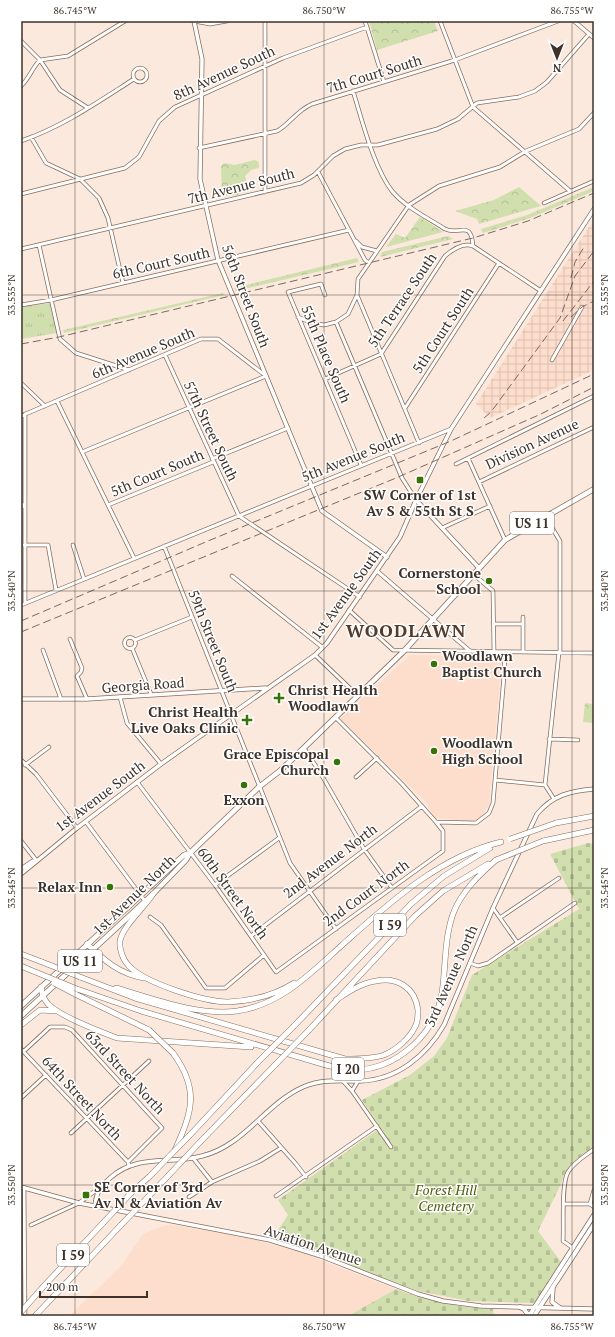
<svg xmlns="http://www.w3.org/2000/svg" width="615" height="1337" font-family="'PT Serif',serif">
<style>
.built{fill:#fddecc}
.industrial{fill:url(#industrial-grid)}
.grass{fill:url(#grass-tufts)}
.forest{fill:url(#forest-crowns)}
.cemetery{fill:url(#cemetery-stones)}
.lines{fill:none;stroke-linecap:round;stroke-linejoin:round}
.stream{stroke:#accffb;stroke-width:1}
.minor-casing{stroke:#886d5c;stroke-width:4.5}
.tertiary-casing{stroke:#886d5c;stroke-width:5}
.secondary-casing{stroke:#886d5c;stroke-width:5.5}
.primary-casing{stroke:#886d5c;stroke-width:6}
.motorway-casing{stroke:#886d5c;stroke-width:6}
.minor{stroke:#fff;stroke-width:3}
.tertiary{stroke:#fff;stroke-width:3.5}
.secondary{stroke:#fff;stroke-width:4}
.primary{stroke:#fff;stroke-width:4.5}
.motorway{stroke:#fff;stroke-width:5}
.rail{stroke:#786a61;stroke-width:1;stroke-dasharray:8 4;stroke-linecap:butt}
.motorway-bridge-casing{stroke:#886d5c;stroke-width:6;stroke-linecap:butt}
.motorway-bridge{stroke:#fff;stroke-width:5}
.ticks{fill:none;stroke:#3e322a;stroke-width:1;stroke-opacity:0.45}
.poi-dot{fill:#377307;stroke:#fff;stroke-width:1.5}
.labels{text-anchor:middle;stroke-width:3;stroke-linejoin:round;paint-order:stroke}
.shield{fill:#fff;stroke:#78706a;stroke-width:1}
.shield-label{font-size:13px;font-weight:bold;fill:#3e322a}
.street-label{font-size:14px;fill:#3e322a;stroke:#fff}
.poi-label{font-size:14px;font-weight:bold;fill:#3e322a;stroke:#fff;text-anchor:end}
.park-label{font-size:14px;font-style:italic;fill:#4f5f0e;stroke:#fff}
.district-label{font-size:18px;font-weight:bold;letter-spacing:1px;fill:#543b2c;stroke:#fff}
.neatline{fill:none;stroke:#3e322a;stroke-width:1.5}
.ticks-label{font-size:10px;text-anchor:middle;fill:#3e322a}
</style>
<defs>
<pattern id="industrial-grid" width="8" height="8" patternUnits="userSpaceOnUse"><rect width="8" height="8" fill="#fddecc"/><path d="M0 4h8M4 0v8" fill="none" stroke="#dabfaf"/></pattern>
<pattern id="grass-tufts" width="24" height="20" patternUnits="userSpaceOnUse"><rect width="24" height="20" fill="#d0dfad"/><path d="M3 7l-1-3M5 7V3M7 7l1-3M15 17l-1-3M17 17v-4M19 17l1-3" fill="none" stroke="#b4c095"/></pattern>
<pattern id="forest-crowns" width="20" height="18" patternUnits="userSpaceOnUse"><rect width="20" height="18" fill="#d0dfad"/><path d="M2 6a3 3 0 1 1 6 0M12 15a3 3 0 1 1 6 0" fill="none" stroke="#b4c095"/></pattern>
<pattern id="cemetery-stones" width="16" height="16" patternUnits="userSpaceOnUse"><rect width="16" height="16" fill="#d0dfad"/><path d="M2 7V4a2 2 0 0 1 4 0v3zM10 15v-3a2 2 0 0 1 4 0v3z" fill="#b4c095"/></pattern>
</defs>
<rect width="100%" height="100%" fill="#fce9de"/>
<path class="built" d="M410,655L502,657L489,805L482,817L477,820L468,821L435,818L425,801L340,719Z
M166,1225H173L241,1236L302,1253L396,1289L348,1316H69L121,1266L142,1235L154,1229Z"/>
<path class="industrial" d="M594,219V370L490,418L476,404Z"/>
<path class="grass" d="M51,303L57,333L21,339V307Z"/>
<path class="forest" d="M369,21H434L438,31L377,50Z
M254,160L258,161L259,164V168L251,170L245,176L248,188L238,195L222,196L221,166L224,163L235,165Z
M519,187L541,206L479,224L477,219L455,211L494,200Z
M594,187V191L530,218L483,233L481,229L527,215Z
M420,217L443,232L386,247L396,234L405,238Z
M448,236L453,239L380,257L382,252Z
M357,258L359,262L236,291L234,288Z
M223,293L224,295L64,333L63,330Z
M585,703L594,704L593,723L583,722Z"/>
<path class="cemetery" d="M588,843L594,844V1146L572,1163L565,1172L560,1186L538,1231L561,1262L538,1300L533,1303L469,1301L418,1291L321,1254L272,1239L288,1215L278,1200L380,1128L362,1100L410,1075L434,1056L447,1038L472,975L579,909L550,854Z
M396,1289C427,1301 460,1308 493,1309L494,1316H348Z"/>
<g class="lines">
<path class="stream" d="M142,1316L143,1315"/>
<defs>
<path id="minor" d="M194,21L210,24L227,21
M365,21L384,82
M440,21L473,107L570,191
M574,21L594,38
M21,41L40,60L60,90L88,108
M133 75a7 7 0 1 1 14 0a7 7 0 1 1-14 0Z
M21,86C29,79 32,68 40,60L68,56L125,21
M353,91C362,120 374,168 392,191C405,207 428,218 445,229C460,236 471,219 473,246L541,291
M31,137L46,163L80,179L99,198L108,218L123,283
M21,141C62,127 98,102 134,79
M199,148L277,131C289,125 296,111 312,104L455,60L558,21
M318,172L365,260L369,263
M265,192V21
M21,194L125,168L139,157L159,121L175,107L283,58L367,27
M544,203L594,181
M356,241L362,247L377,251
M39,245L60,339L76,353L129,370
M21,249L301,183L314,175L333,156L345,149L361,145H378L437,129L458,119L477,103L519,97L535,91L547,82L589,34
M325,295L321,284L288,292L361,465
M357,295L419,443
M21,305L51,300L349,230
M298,317L312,323L324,325L336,322L348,314L357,295L358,279L409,205L439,186L500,167L526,151L579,129L594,113
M336,322L402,478L416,500
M165,355L239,516L360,597
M552,360L582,307
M325,379L381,354L445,256C453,249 463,242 473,246
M21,383L45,406
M57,401L134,558
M405,408L499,263
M21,416L201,339H218L266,376
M82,452L266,376
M468,458L505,540
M212,459L288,428
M456,464L594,396
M479,482L594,427
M21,503L25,508
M108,505L213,462
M545,516L560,541V652
M442,528L490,506
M24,545H48L56,590
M73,545L84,579
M164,546L290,863L336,929
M377,571L471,652
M473,574L493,591L494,652
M232,576L322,647
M25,603V414
M21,605L451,429
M349,610L393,650L594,653
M494,624H523
M124.5 643a5.5 5.5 0 1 1 11 0a5.5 5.5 0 1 1-11 0Z
M70,639L82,668L81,672L77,676L87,699
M135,640L192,617
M132,648L151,694
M43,650L61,699
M523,652V617
M315,655L358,696
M120,697L127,723L161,764
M549,739L578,740
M304,748L321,774L364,849L392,888
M21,760L36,774L77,828
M25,765L49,747
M356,777L377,758
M495,780L545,785L554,799
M137,782L215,885L276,972L443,851V831L436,822L402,784L335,717
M545,785L559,652
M86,822L145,901
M436,822L476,823L489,813L493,803L495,780L504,676L505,652
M21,841L36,860
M215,885L279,838
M493,908L517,942
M150,917L161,925L206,988H225L264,955
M501,917L559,878
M251,936L422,806
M470,963L478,966L488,963L575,903
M21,1049L128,1162
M23,1052L50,1027H65L72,1030L162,1128L128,1162L129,1166
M343,1081L352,1091
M358,1081L352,1091L391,1147
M21,1098L46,1075
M258,1121L296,1164L306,1177
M71,1133L149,1061
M193,1158L212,1182
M24,1188L25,1316
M276,1196L377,1126
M189,1197L212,1182L260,1161L281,1148
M564,1204H590L594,1207
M590,1204L594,1190
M31,1225L79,1203L99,1188
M573,1248L563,1241C564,1225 561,1184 568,1172C574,1162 585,1156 594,1149"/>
<path id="tertiary" d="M194,21L202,59L200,179L218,260L322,511L387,557
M416,500L479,568
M21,699H87L266,688
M21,869L33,861
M21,874L77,828L161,764L315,655L327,643L400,537L416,500L451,429L594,209
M21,1187L79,1203L270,1240L321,1256L418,1294L443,1301L481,1306L594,1309
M95,1206C96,1193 100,1187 110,1178C138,1153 169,1165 202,1156C244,1146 265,1104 303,1087C322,1079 340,1081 360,1081C397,1080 426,1056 444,1025L493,908L537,814C553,795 570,791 594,789
M553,1289L552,1302L560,1308"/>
<path id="secondary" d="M520,1307L524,1309L529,1316
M529,1316L594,1215
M534,1316L594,1224"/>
<path id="primary" d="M21,1006L184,855L190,853
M21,1016L153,894L186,860L190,853L259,787L281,770L403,652L505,540L594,489"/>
<path id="motorway" d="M556,823L594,816
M543,841L594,830
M153,894C145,907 122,927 120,941C119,949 123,960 129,966C145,983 204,1002 228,1002C250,1001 275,995 294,983
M87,944C104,960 119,974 144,978
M21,954L42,962
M21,966L28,969
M80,977L135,998L345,1059C357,1059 372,1059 384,1055C396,1050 409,1039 415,1027C418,1022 418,1016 418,1010C415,987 397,977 376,981C361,983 348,992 336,1000
M41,987C42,994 43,998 48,1004C60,1016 101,1032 117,1038L251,1047
M116,988C154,999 197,1016 237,1011C280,1005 310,974 341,946C387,905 438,857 501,842
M77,989L141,1011L326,1065C335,1067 344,1070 353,1070C396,1070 435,1035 442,993C446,966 444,940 453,914C461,892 479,875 496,860
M75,994L149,1030
M21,1025L40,1010L57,1011
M294,1026L411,904L444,876L490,848
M309,1030L415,916L443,891L488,864
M173,1053C200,1090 192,1112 175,1150
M190,1135L259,1061
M202,1140L275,1065
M132,1192L149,1177
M149,1196L168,1176
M43,1287L103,1223
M35,1316L121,1225"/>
</defs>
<use href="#minor" class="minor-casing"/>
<use href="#tertiary" class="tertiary-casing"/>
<use href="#secondary" class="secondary-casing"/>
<use href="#primary" class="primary-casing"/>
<use href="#motorway" class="motorway-casing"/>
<use href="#minor" class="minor"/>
<use href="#tertiary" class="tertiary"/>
<use href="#secondary" class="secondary"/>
<use href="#primary" class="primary"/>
<use href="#motorway" class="motorway"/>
<path class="rail" d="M571,278L575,262L584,247
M571,317L582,307L594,301
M563,321L594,281
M21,344L59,337L473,238L528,221L594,193
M484,418L491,412L560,318L575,276L594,251
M21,621L208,541L451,441L594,374
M21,632L396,478L541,414L594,387"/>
<defs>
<path id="motorway-bridge" d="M510,839L556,823
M496,860L543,841
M42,962L80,977
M28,969L77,989
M54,983L75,994
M149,1030L173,1053
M259,1061L294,1026
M275,1065L309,1030
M168,1176L202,1140
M149,1177L190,1135
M103,1223L132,1192
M121,1225L149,1196
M21,1312L43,1287"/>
</defs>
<use href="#motorway-bridge" class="motorway-bridge-casing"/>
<use href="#motorway-bridge" class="motorway-bridge"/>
</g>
<path class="ticks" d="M75,21V1316M324,21V1316M572,21V1316M21,295H594M21,591H594M21,888H594M21,1185H594"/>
<g class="poi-dot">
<rect x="416" y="476" width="8" height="8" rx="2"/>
<circle cx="489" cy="581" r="4"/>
<circle cx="434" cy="664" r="4"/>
<path d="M277 692h4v4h4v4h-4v4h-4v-4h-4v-4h4z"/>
<path d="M245 714h4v4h4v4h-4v4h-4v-4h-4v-4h4z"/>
<circle cx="434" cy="751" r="4"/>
<circle cx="337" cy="762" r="4"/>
<circle cx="244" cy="785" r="4"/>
<circle cx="110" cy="887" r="4"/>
<rect x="82" y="1191" width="8" height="8" rx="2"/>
</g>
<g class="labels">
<g class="shield">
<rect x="510" y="512" width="44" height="22" rx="3"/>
<rect x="374" y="914" width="32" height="22" rx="3"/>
<rect x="58" y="950" width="44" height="22" rx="3"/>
<rect x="332" y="1058" width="32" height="22" rx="3"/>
<rect x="57" y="1244" width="32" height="22" rx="3"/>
</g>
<g class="shield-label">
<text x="532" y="528">US 11</text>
<text x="390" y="930">I 59</text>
<text x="80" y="966">US 11</text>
<text x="348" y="1074">I 20</text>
<text x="73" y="1260">I 59</text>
</g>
<g class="street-label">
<text transform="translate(224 73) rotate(-25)" y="5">8th Avenue South</text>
<text transform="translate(374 74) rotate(-17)" y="5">7th Court South</text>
<text transform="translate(241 186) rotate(-14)" y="5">7th Avenue South</text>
<text transform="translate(161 263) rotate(-13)" y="5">6th Court South</text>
<text transform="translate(246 296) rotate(69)" y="5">56th Street South</text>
<text transform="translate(402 300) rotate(-56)" y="5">5th Terrace South</text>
<text transform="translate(443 330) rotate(-57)" y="5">5th Court South</text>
<text transform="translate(143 353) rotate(-23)" y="5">6th Avenue South</text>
<text transform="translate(326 354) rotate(67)" y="5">55th Place South</text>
<text transform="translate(211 431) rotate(65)" y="5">57th Street South</text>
<text transform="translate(532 444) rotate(-25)" y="5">Division Avenue</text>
<text transform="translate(353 457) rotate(-22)" y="5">5th Avenue South</text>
<text transform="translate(157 473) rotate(-23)" y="5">5th Court South</text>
<text transform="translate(346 594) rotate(-54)" y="5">1st Avenue South</text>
<text transform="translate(213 641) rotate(68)" y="5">59th Street South</text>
<text transform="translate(143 685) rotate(-4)" y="5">Georgia Road</text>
<text transform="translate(100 796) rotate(-37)" y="5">1st Avenue South</text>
<text transform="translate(330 861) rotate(-37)" y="5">2nd Avenue North</text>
<text transform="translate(233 893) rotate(54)" y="5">60th Street North</text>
<text transform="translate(366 893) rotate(-36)" y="5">2nd Court North</text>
<text transform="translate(134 895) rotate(-44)" y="5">1st Avenue North</text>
<text transform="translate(451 976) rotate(-66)" y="5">3rd Avenue North</text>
<text transform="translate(125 1072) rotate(47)" y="5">63rd Street North</text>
<text transform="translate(82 1098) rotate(47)" y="5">64th Street North</text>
<text transform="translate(313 1245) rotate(18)" y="5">Aviation Avenue</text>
</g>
<g class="poi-label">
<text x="420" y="500" text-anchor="middle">SW Corner of 1st<tspan x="420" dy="16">Av S &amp; 55th St S</tspan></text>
<text x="481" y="578">Cornerstone<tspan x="481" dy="16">School</tspan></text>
<text x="442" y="661" text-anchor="start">Woodlawn<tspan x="442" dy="16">Baptist Church</tspan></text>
<text x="288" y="695" text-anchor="start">Christ Health<tspan x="288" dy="16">Woodlawn</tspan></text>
<text x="238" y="717">Christ Health<tspan x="238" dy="16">Live Oaks Clinic</tspan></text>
<text x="442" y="748" text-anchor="start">Woodlawn<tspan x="442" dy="16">High School</tspan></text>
<text x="329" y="759">Grace Episcopal<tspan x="329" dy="16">Church</tspan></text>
<text x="244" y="805" text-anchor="middle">Exxon</text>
<text x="102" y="892">Relax Inn</text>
<text x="94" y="1192" text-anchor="start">SE Corner of 3rd<tspan x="94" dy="16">Av N &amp; Aviation Av</tspan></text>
</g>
<g class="park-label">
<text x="446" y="1195">Forest Hill<tspan x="446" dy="16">Cemetery</tspan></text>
</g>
<g class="district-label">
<text x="406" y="637">WOODLAWN</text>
</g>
</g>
<rect width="615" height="1337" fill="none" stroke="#ffffff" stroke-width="44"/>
<g transform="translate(557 58) rotate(180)" stroke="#ffffff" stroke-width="3" paint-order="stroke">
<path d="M0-3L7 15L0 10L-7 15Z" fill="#3e322a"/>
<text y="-6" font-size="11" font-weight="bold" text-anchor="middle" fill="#3e322a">N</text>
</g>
<path d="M40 1291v6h107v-6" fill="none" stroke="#3e322a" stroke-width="2"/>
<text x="46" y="1291" font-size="12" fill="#3e322a" stroke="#ffffff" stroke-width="3" paint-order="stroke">200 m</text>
<rect x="22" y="22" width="571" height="1293" class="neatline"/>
<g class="ticks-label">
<text x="75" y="14">86.745°W</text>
<text x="324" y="14">86.750°W</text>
<text x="572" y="14">86.755°W</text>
<text transform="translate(604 295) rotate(-90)" y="4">33.535°N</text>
<text transform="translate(11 295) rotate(-90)" y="4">33.535°N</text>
<text transform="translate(604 591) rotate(-90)" y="4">33.540°N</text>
<text transform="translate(11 591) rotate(-90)" y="4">33.540°N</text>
<text transform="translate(604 888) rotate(-90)" y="4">33.545°N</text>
<text transform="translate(11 888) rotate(-90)" y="4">33.545°N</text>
<text transform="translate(604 1185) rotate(-90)" y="4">33.550°N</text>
<text transform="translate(11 1185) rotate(-90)" y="4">33.550°N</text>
<text x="75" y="1330">86.745°W</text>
<text x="324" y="1330">86.750°W</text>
<text x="572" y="1330">86.755°W</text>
</g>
</svg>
